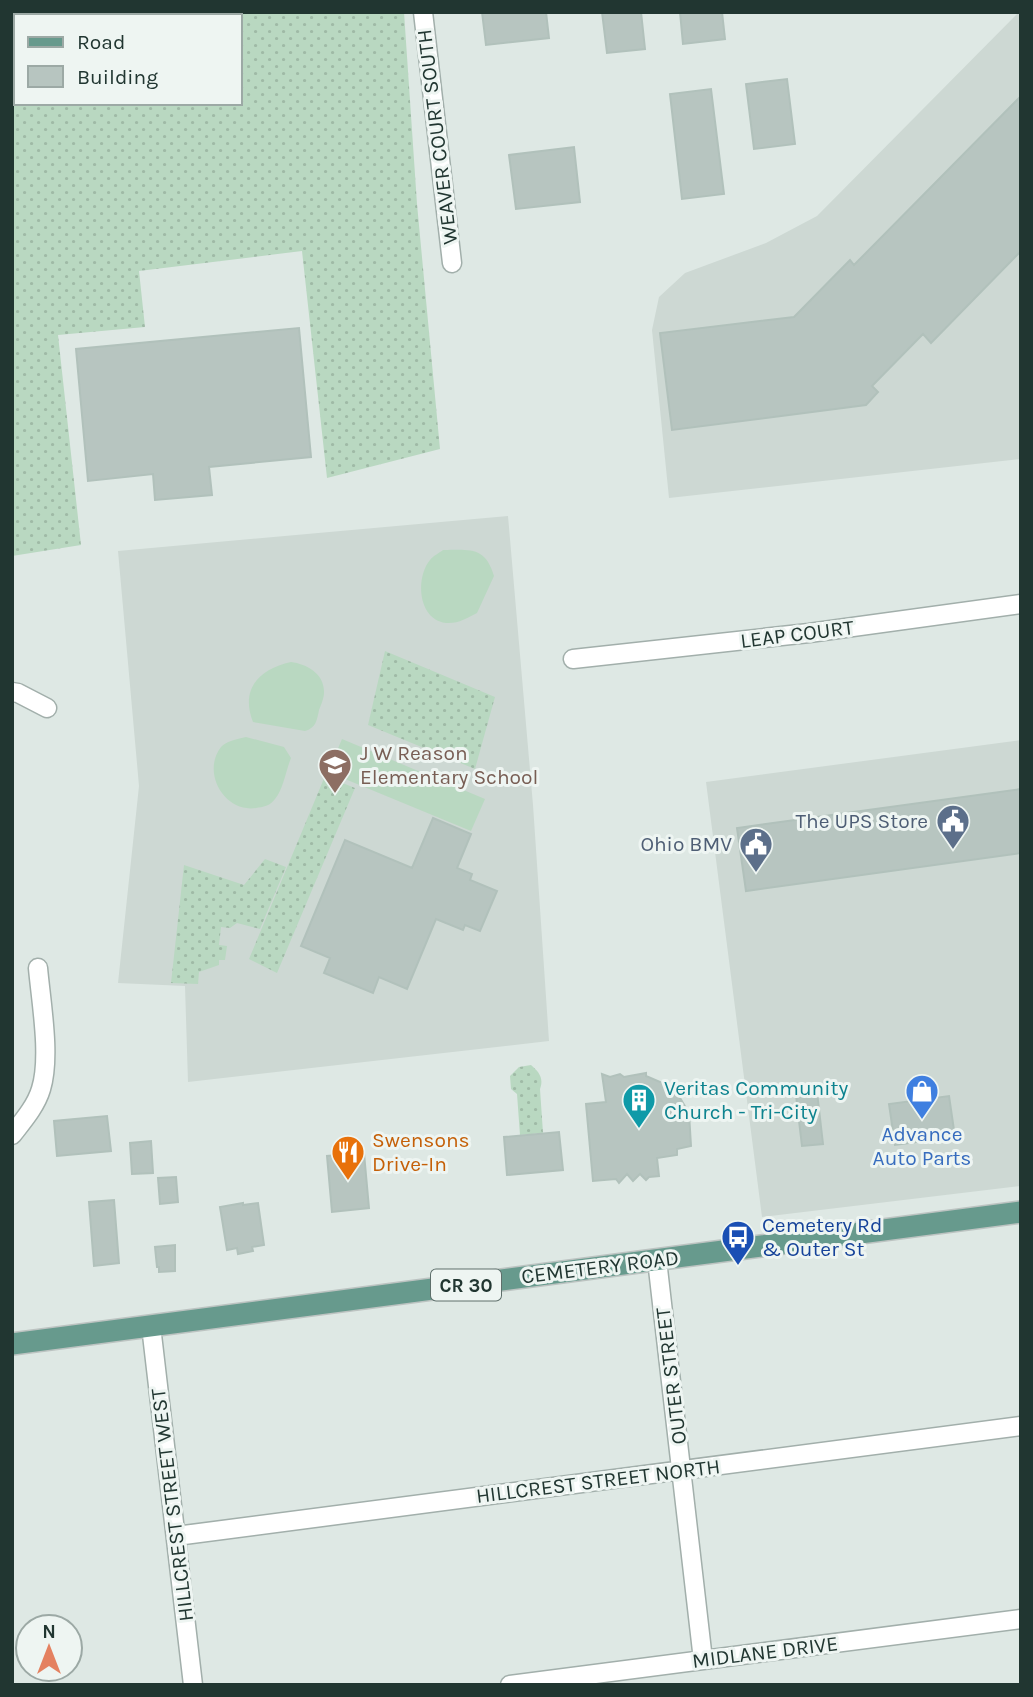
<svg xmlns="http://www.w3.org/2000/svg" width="1033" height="1697" font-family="Karla,sans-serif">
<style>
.built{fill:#cdd8d3}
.grass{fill:url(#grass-dots);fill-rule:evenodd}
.pitch{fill:#b9d8c1}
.building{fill:#b7c5c0;stroke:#b1c1bb;stroke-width:2}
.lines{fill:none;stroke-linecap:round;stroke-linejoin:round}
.minor-casing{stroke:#a2afab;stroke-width:21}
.primary-casing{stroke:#bcc3c1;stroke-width:24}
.minor{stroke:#fff;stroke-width:18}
.primary{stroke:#679a8d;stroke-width:21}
.labels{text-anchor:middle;stroke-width:6;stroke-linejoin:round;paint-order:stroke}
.shield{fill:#eef5f2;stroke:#5e6f6b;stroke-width:2}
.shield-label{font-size:19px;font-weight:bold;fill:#213631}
.street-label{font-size:21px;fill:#213631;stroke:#eef5f2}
.education-label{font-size:21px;fill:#785e54;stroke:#eef5f2;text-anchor:start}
.service-label{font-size:21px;fill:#4e5e75;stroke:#eef5f2;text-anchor:end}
.culture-label{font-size:21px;fill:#0d838f;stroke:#eef5f2;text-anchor:start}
.shop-label{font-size:21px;fill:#366cbe;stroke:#eef5f2}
.food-label{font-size:21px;fill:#c56008;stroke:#eef5f2;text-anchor:start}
.transit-label{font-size:21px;fill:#164399;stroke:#eef5f2;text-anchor:start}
</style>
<defs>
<pattern id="grass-dots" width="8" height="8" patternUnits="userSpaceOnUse" patternTransform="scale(1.75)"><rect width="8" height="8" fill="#b9d8c1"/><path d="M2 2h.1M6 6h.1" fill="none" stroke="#9fbaa6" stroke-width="1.8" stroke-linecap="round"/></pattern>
</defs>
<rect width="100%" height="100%" fill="#dee8e4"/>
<path class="built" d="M1019,12H1021V459L669,498L652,330L659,297L685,273L766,243L817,216Z
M508,516L533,805L549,1041L188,1082L185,986L118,983L139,786L118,551Z
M1021,740V1186L762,1217L706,782Z"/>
<path class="grass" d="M12,12H404L417,204L440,449L327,478L302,251L139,271L145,327L58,335L81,545L12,556ZM16,16H240V103H16Z
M385,651L495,697L475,769L368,725Z
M325,776L355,788L277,973L249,959Z
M265,859L286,867L260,929L237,923L230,928L221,927L219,945L227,946L225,960H219V965L199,972L198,984L171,983L184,865L244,885Z
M531,1065C539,1072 544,1078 540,1089L543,1133L520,1135L517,1094L511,1089L510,1076L519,1067Z"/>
<path class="pitch" d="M443,550C470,550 485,546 494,576L477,613C467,618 458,624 446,623C418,620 415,578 430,560C433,556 439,553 443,550Z
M291,662C307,664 325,674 324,693C324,698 321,705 319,710C317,720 316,728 305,731L253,722C240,689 259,669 291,662Z
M246,737L284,747L291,758C286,770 283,790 275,799C270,806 263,807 256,808C225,813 201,773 221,747C226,741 238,739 246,737Z
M342,739L485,799L471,831L328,772Z"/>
<path class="building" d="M482,12H546L549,38L486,45Z
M602,12H641L645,49L607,53Z
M680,12H722L725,39L683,44Z
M787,79L795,144L754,149L746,84Z
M711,89L724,194L682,199L670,94Z
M1021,96V251L931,343L923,334L872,386L878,392L866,405L672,430L660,333L794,317L850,260L854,265Z
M574,147L580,202L516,209L509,155Z
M299,328L311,457L209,467L212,495L155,500L153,474L88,481L76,349Z
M1021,789V853L746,891L737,828Z
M433,818L471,834L457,868L472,874L470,880L497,891L480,931L465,925L463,930L436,919L407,989L379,977L373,993L324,973L330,958L301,946L345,840L412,868Z
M646,1073V1076L665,1084L680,1098L689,1113L691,1146L677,1149V1155L657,1158L659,1176L649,1177L646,1180L640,1174L633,1181L627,1174L619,1183L616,1179L593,1181L586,1104L606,1102L602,1074L610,1077L620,1074L624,1077Z
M817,1092L823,1144L802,1146L796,1095Z
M949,1096L955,1137L895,1145L889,1104Z
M107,1116L111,1151L57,1156L54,1121Z
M559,1132L563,1170L507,1175L504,1137Z
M151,1141L153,1173L132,1174L130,1143Z
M364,1153L369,1208L332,1212L327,1156Z
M176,1177L178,1202L160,1204L158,1178Z
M114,1200L119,1263L94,1266L89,1202Z
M243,1203V1205L258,1203L264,1245L252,1247L253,1251L238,1254L237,1248L227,1250L220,1207Z
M175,1245V1271L159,1272V1267H157L155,1247Z"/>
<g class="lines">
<defs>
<path id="minor" d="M423,12L452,263
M573,659L809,633L1021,604
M12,692L18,693L47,708
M12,1135C23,1121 36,1106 41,1089C51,1057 41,1002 38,968
M657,1260L703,1660
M151,1326L193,1685
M176,1536L1021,1426
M510,1685L1021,1619"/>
<path id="primary" d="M12,1344L1021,1212"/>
</defs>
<use href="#minor" class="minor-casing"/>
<use href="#primary" class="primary-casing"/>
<use href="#minor" class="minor"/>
<use href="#primary" class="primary"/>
</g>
<defs>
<symbol id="school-pin" viewBox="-11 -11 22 30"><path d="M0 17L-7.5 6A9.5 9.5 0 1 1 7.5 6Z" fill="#8d6e63" stroke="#eef5f2"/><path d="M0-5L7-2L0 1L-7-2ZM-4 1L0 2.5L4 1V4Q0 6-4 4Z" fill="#fff"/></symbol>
<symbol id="civic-pin" viewBox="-11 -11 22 30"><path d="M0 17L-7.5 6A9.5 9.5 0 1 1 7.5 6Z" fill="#5c6f8a" stroke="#eef5f2"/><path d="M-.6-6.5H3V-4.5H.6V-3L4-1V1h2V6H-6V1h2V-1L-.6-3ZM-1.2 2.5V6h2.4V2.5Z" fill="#fff"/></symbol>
<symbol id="shop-pin" viewBox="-11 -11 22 30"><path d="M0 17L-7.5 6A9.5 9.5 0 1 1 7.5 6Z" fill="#3f7fe0" stroke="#eef5f2"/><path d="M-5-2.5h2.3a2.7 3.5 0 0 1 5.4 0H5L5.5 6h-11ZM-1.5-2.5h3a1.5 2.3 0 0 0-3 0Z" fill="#fff"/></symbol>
<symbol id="building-pin" viewBox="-11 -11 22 30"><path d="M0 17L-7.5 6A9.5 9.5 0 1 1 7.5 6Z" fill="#0f9aa8" stroke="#eef5f2"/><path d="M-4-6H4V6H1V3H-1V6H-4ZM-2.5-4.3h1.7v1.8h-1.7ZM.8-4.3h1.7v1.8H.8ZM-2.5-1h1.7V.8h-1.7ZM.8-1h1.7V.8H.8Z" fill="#fff"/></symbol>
<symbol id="restaurant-pin" viewBox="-11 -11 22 30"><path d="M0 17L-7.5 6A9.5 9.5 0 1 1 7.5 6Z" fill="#e8710a" stroke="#eef5f2"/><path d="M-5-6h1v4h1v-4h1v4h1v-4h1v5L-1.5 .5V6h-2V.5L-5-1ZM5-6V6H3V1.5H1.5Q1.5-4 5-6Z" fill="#fff"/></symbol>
<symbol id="bus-pin" viewBox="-11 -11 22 30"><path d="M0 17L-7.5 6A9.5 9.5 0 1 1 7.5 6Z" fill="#1a4fb4" stroke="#eef5f2"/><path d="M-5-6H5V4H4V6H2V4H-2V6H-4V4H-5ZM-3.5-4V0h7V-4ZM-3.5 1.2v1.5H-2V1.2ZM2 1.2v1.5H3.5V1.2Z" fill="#fff"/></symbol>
</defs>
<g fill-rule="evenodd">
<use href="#school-pin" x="316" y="746" width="38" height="52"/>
<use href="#civic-pin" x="934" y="802" width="38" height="52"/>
<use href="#civic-pin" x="737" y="825" width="38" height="52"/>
<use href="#shop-pin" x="903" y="1072" width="38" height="52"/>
<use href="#building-pin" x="620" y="1081" width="38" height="52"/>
<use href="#restaurant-pin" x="329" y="1133" width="38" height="52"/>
<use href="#bus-pin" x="719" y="1218" width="38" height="52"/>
</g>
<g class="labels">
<rect class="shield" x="431" y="1269.5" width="70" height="31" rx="5"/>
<g class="shield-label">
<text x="466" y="1292">CR 30</text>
</g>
<g class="street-label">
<text transform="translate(437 137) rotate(-97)" y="7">WEAVER COURT SOUTH</text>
<text transform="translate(797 634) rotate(-7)" y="7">LEAP COURT</text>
<text transform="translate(600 1267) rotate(-7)" y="7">CEMETERY ROAD</text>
<text transform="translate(671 1376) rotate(-97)" y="7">OUTER STREET</text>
<text transform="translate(598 1481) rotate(-7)" y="7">HILLCREST STREET NORTH</text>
<text transform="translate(172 1505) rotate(-97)" y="7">HILLCREST STREET WEST</text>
<text transform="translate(765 1652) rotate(-7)" y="7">MIDLANE DRIVE</text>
</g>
<g class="education-label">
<text x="360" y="760">J W Reason<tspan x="360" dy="24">Elementary School</tspan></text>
</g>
<g class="service-label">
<text x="928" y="828">The UPS Store</text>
<text x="732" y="851">Ohio BMV</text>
</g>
<g class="culture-label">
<text x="664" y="1095">Veritas Community<tspan x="664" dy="24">Church - Tri-City</tspan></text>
</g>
<g class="shop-label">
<text x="922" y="1141">Advance<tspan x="922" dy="24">Auto Parts</tspan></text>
</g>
<g class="food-label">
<text x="372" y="1147">Swensons<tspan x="372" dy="24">Drive-In</tspan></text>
</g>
<g class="transit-label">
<text x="762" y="1232">Cemetery Rd<tspan x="762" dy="24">&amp; Outer St</tspan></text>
</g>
</g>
<rect width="1033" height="1697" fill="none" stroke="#213631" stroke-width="28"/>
<rect x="14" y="14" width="228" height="91" fill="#eef5f2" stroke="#9ca9a5" stroke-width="2"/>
<rect x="28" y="37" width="35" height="10" fill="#679a8d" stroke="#9ca9a5" stroke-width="2"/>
<text x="77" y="49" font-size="21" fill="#213631">Road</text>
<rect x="28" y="66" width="35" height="21" fill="#b7c5c0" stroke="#9ca9a5" stroke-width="2"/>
<text x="77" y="84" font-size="21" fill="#213631">Building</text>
<g transform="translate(49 1648)"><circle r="33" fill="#eef5f2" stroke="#9ca9a5" stroke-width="2"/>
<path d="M0-5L12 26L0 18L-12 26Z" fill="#e48160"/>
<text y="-10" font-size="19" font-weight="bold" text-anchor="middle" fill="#213631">N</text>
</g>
</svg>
